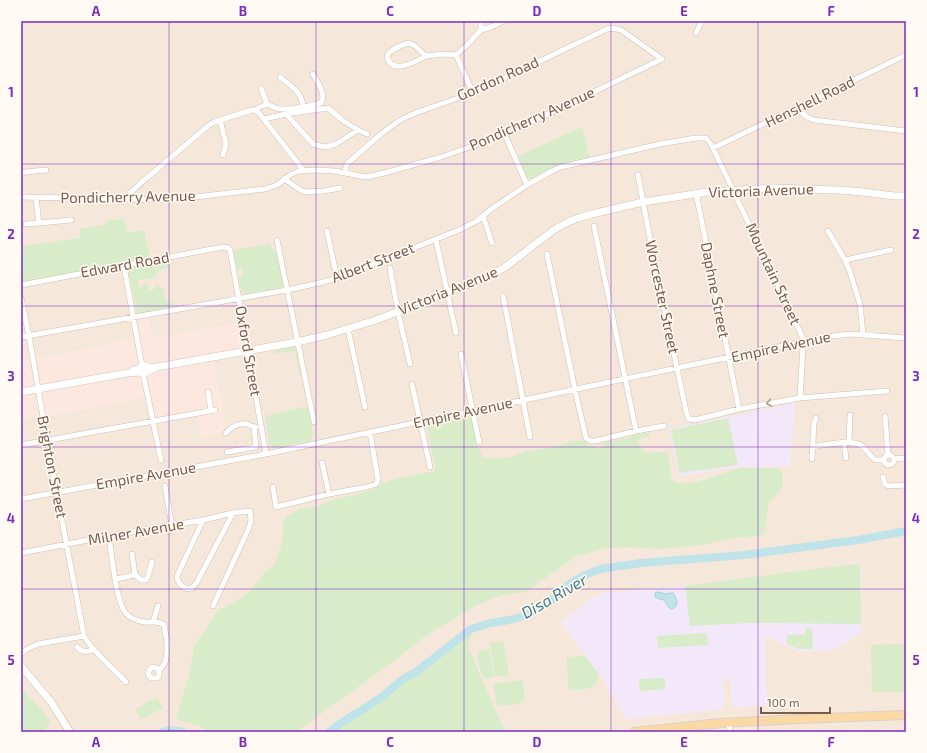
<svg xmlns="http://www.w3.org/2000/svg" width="927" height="753" font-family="'Exo 2',sans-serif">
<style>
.residential{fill:#f5e8da}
.commercial{fill:#fde8e0}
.education{fill:#f3e8fa}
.green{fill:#d8ecc9}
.water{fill:#bfe3e8;stroke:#a5d3da}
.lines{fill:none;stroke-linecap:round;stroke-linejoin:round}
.river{stroke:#bfe3e8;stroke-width:8}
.street-casing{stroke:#d1beb0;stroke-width:6}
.secondary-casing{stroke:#d6c0b0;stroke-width:8}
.primary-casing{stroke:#dad1cd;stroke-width:10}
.street{stroke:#fff;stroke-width:5}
.secondary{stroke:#fff;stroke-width:7}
.primary{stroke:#fbd9a5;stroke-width:8}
.oneway{stroke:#af9d94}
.grid{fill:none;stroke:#7b2cbf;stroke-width:1;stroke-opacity:0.55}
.labels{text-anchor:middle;stroke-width:3;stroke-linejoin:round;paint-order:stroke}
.street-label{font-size:15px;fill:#7a5c4d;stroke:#fffaf3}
.water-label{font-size:16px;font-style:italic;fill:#437c86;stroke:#fffaf3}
.neatline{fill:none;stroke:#7b2cbf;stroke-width:1.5}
.grid-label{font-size:13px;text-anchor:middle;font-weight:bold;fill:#7b2cbf}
</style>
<rect width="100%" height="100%" fill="#fdf6ec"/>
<path class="residential" d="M21,21H906V732H21Z"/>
<path class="commercial" d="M148,314L152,338L244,323L248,350L213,357L226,430L201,438L198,413L152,420L147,397L49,416H43L21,419V361L30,359L33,360L137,338L134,317Z
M752,727V732H733V730Z"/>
<path class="education" d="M795,403L790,466L739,467L679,476L669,429Z
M861,563V633L846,643L833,650L797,651L765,635L767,705L734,708L731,699L730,679L723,680L724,708L719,709V710L625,719L603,679L561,623L592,598L603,593L685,586Z"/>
<path class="green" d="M582,127L590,158L556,166L532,180L528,178L518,156Z
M124,219L127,233L144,230L150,259L21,282V246L80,238V229L104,225L110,220Z
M269,244L277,255L284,287L244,294L242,291L238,278L242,275V269L237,270L234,250Z
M168,261L170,268C168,269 163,269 160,270C156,272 156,278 151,279C147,280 143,278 138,280V286L140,288L146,283L148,285V290H151L155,289L156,284L158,285L160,288L165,290L164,296L168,303H174V305L150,312L137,313L128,269Z
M292,347H294L297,349L302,375H300L295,351H292L274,354V351Z
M309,406L312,423L311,425L313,435L311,441L275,448L269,444L265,416Z
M468,416L472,420L476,443L483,458H508L527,451L545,449L575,441H585L588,446L602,448L605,442C610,441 614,441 618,440C629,437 639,433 650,433L649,436L645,437L638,440L643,451L654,453L661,452L669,453C670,462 669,475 674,482L679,483L697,482L739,468H778L782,472L783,486L776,496L769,501L764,535L737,538L701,545L660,549L627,547L606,548L577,556L525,592L501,595L475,606L427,635L395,660L296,732H207L201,727L176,719L189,675L194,647L218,611L245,596L265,572L275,564L282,543L283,522L287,516L300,509L318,506L334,499L351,496L372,490L381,484L398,478L435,471V466L427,427Z
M728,418L738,465L680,473L671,430Z
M860,564L861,624L749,623L690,626L685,586L829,567Z
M806,628H812L813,649H798L787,644V635L806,634Z
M471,629C470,637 468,641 469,649L505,732H329L347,719L365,708L384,695L403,679L416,672Z
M707,633L708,645L658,648L657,636Z
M503,641L509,675L495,677L490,643Z
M906,644V692H872L871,645Z
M489,649L494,677L484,679L477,659L480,651Z
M585,656L598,673C598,677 598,680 596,683C590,691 576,691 568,688L567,659V657Z
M665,678V689L640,691L639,679Z
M523,680L525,700C520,705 503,707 497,704L493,684Z
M21,690L24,691L42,710L50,721L44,732H21Z
M157,697L163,708L141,720L135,709Z"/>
<path class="water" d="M657,592L668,594L669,593H673C676,597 678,601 676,606L672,609C667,608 667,604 664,600L659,599L655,597V593Z"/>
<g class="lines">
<path class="river" d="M162,732C169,730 175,729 182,732
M329,732L347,719L365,708L384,695L403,679L416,672L471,629L490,623L510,620L527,615L552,600L568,585L585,575L600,569L641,563L744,555L858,540L906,531"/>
<defs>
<path id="street" d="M481,21V30
M696,33L702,21
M456,55L473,93
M426,56C415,62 392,75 387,57C389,49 402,45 409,43L415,46L426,56L443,54L456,55L467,45L481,30L491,27L503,21
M280,77C291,86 301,91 303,106
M261,88L267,104
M796,108L807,117L814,120L906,131
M255,110C272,99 269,109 282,109C293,109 311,106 321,103C327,95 317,82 313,74
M286,114L328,108L342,120L358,130
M264,119L286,114L313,144L320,146L326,147L336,144L358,130L367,134
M220,120L226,144L223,155
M505,135L527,185
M713,148L906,55
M21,174L25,172L46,170
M638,175L651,244L686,411L689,419L695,420L739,409L800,398L887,391
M284,179L304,192L323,191L340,188
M696,193L739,409
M21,197L163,200L177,199L265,189L277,185L290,175L299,171L315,170L334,171L366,177L384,173L438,158L505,135L662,59L621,30L612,28L607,29L473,93L418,112L400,120L381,134L350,161L347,164L344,173
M36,198L39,223L71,220
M125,199L131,192L142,182L208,126L214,122L252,110H255L259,113L304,171
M737,199L802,336L803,346L800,398
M483,216L492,243
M26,224L39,223
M594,226L636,431
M327,231L337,278
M828,231L845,260L849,269L860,304L863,335
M277,240L314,422
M436,240L456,333
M547,254L575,390L586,438L590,441H595L636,431L664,426
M845,260L891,250
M124,266L142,366
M390,268L398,312L410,364
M21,285L223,247L228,248L230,250L231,255L266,454
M503,296L530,437
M21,298L29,336L50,457L84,636C92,651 114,669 126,682
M348,329L365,407
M21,337L287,290L319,283L337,278L459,230L477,221L490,210L527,185L552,171L561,167L660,144L696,138H706L711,144L733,190
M461,354L479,442
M143,373L161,460
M412,384L430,467
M208,392L211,411
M885,416L888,455
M226,433C231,427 239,423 247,424C250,425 252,427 256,427
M844,443L846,458
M849,443L850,415
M21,445L215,410
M813,447C824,445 852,438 862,446C867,450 870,456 875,460H884
M227,452L256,447L254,427
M884 460a5 5 0 1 1 10 0a5 5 0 1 1-10 0Z
M812,459L814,423L816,418
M894,459L906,458
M322,463L329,494
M883,477L885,484L888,486L906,485
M165,486L172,526
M273,487L276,507L329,494L367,487L376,484L378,480L370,432
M21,499L266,454L825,337L849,334L906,338
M203,520L177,576C177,582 181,586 187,589L192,588L197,582L233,513
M109,536C112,557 114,585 121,604C123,610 126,615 132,618C135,620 140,621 144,622C151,623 159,620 164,625L167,642V653L165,663L159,671V676L157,678H151L148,674L150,669L152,667L157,668L159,671
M21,553L109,536L203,520L233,513L250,511L251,521L248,530L213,606
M132,554L135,575
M116,579L135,575L141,580H146L148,576L152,562
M153,622L158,606
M77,647C83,653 87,652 94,649
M21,654L27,649L38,644L84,636
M729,723L730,732"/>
<path id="secondary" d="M133,370L140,368L143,365L147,367H155
M21,392L127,373L141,372L145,373L157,367L297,342L327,335L376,320L489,276L504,268L555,229L568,222L581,217L592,214L643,202L708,192L773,188L839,190L863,192L894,196H906
M21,666L51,702L70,732"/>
<path id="primary" d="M634,732L721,723L799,719L906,715"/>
</defs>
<use href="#street" class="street-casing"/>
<use href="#secondary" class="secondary-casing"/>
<use href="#primary" class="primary-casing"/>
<use href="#street" class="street"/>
<use href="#secondary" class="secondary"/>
<use href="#primary" class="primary"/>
</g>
<defs><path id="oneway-chevron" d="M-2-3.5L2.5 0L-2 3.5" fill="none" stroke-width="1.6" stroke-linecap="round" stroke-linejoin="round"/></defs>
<use class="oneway" href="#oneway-chevron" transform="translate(769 403) rotate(170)"/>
<path class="grid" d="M169,21V732M316,21V732M464,21V732M611,21V732M758,21V732M21,164H906M21,306H906M21,447H906M21,589H906"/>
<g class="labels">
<g class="street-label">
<text transform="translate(498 79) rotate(-24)" y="5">Gordon Road</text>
<text transform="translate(810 102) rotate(-26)" y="5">Henshell Road</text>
<text transform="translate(532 119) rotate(-24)" y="5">Pondicherry Avenue</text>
<text transform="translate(761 191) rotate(-2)" y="5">Victoria Avenue</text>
<text transform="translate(128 197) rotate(-1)" y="5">Pondicherry Avenue</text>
<text transform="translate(373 263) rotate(-21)" y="5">Albert Street</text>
<text transform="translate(125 265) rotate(-10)" y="5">Edward Road</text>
<text transform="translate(773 274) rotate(65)" y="5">Mountain Street</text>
<text transform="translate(715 290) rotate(79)" y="5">Daphne Street</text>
<text transform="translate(448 291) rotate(-22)" y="5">Victoria Avenue</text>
<text transform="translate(662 297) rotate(78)" y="5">Worcester Street</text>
<text transform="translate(781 347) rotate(-12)" y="5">Empire Avenue</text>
<text transform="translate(248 351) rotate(80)" y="5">Oxford Street</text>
<text transform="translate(463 413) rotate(-12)" y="5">Empire Avenue</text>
<text transform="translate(52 467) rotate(79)" y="5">Brighton Street</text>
<text transform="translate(146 476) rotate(-10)" y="5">Empire Avenue</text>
<text transform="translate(136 532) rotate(-10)" y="5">Milner Avenue</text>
</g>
<g class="water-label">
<text transform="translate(554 596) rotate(-30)" y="6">Disa River</text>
</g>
</g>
<rect width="927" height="753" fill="none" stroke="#fffaf3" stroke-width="44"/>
<path d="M761 707v6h69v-6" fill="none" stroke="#7a5c4d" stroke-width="2"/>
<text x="767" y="707" font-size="12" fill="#7a5c4d" stroke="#fffaf3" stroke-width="3" paint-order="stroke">100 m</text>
<rect x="22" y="22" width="883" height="709" class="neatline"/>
<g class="grid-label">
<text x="96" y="16">A</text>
<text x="243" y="16">B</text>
<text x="390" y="16">C</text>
<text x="537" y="16">D</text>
<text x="684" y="16">E</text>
<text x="831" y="16">F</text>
<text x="11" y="97">1</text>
<text x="916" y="97">1</text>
<text x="11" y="239">2</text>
<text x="916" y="239">2</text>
<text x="11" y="381">3</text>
<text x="916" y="381">3</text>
<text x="11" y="523">4</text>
<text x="916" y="523">4</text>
<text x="11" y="665">5</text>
<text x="916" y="665">5</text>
<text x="96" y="747">A</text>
<text x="243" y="747">B</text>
<text x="390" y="747">C</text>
<text x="537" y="747">D</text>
<text x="684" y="747">E</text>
<text x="831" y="747">F</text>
</g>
</svg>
